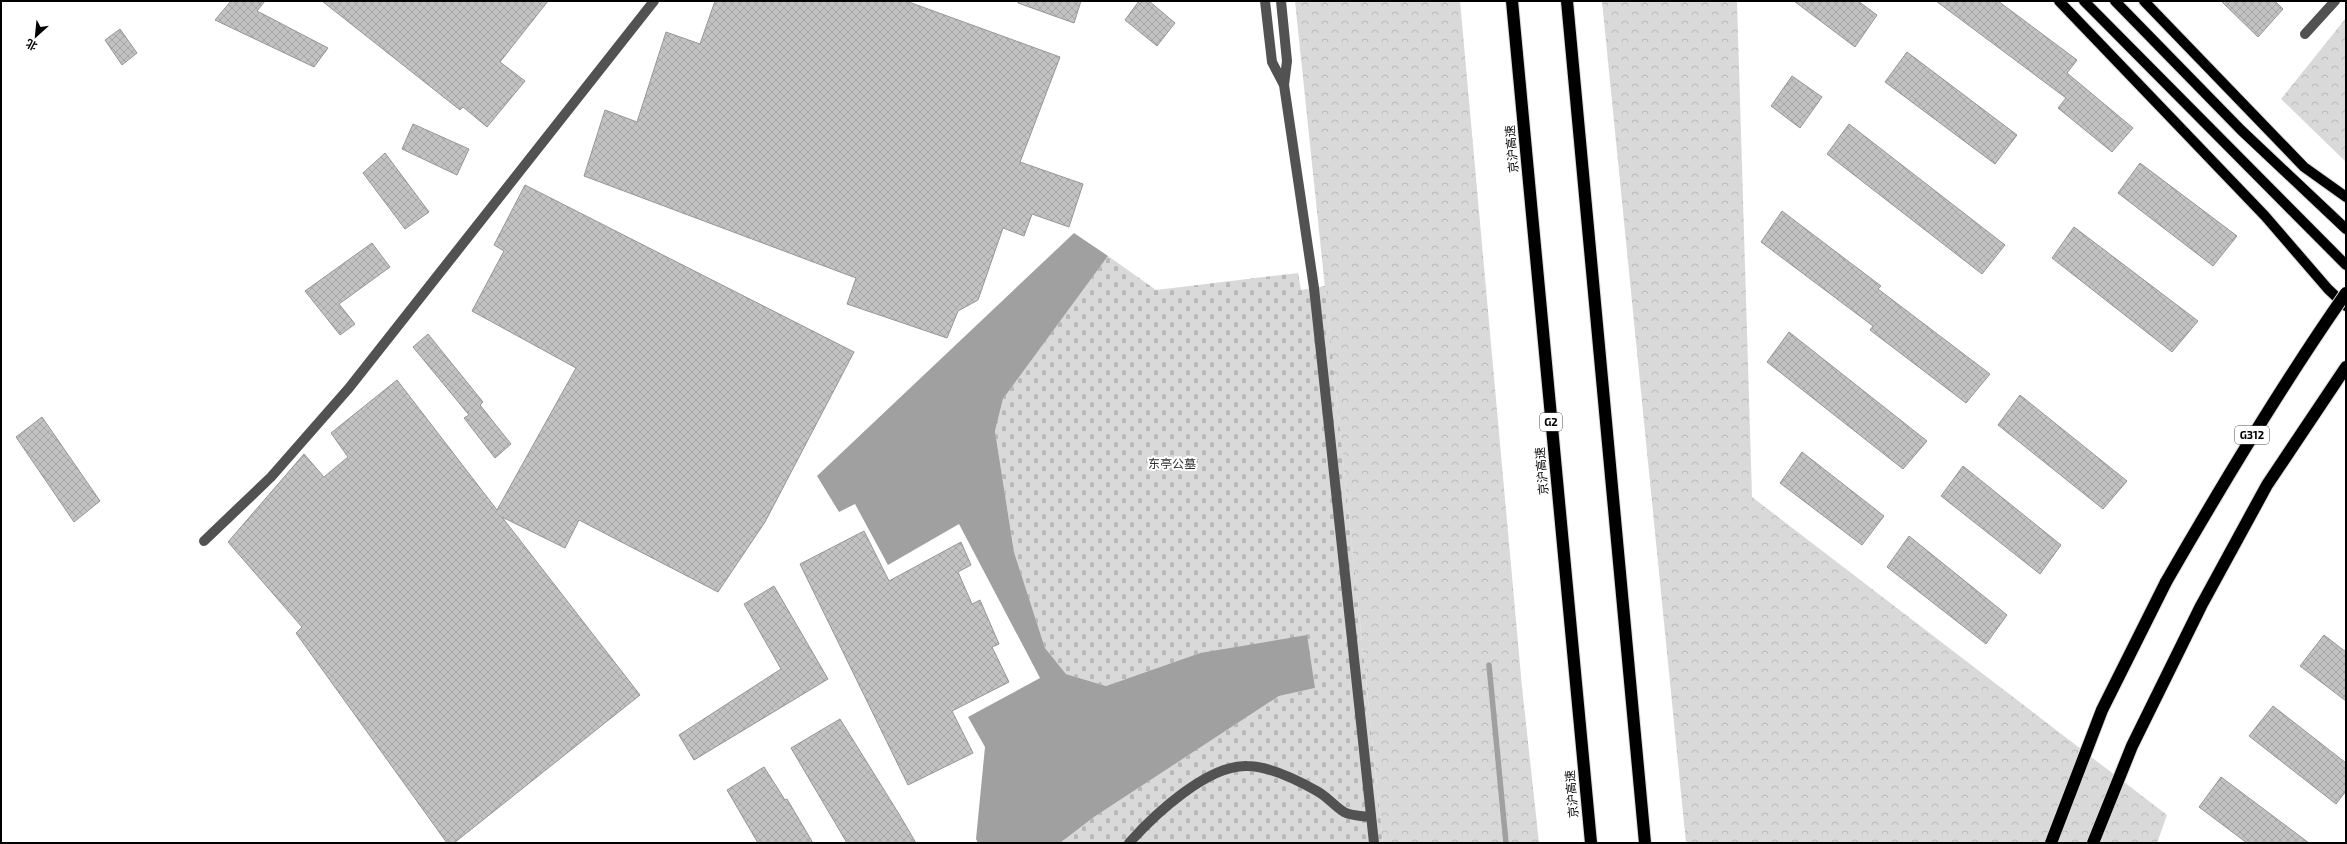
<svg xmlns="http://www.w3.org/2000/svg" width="2347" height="844" font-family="'Exo 2','Noto Sans SC',sans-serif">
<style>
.forest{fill:url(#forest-crowns)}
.cemetery{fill:url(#cemetery-stones)}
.water{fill:#a0a0a0}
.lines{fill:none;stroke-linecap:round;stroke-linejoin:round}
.stream{stroke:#a0a0a0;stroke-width:5.5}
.building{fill:url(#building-cross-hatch);stroke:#969696}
.major-casing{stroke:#dbdbdb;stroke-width:12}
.highway-casing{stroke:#dbdbdb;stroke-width:14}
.minor{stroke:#525252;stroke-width:10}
.major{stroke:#000;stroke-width:10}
.highway{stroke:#000;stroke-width:12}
.highway-bridge-casing{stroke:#dbdbdb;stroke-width:14;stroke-linecap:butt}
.highway-bridge{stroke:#000;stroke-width:12}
.labels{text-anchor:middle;stroke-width:4;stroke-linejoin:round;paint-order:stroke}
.shield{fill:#fff;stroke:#4c4c4c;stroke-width:1}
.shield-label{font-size:11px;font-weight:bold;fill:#000}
.street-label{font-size:12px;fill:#000;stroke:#fff}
.park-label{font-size:12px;fill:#303030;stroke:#fff}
</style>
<defs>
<pattern id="forest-crowns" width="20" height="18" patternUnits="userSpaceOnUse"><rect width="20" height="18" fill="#d9d9d9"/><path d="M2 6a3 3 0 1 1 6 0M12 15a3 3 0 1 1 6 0" fill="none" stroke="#b8b8b8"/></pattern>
<pattern id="cemetery-stones" width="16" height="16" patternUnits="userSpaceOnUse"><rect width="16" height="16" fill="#d9d9d9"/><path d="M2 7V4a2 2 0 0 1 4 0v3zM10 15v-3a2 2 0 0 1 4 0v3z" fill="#b8b8b8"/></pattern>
<pattern id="building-cross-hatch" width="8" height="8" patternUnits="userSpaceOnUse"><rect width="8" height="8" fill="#c2c2c2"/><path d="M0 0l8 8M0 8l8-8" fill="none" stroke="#a5a5a5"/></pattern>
</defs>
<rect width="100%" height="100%" fill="#fff"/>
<path class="forest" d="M1295,1H1460L1522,687L1539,843H1383Z
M1602,1H1737L1752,497L2167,815L2157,843H1686Z
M2346,18V162L2281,99Z"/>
<path class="cemetery" d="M1108,256L1156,290L1298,273L1301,290L1325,286L1383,843H1060L1094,817L1279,696L1315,688L1200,653L1106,686L1066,674L1045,648L1014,552L995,431L1003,399Z"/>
<path class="water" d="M1074,233L1108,256L1003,399L995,431L1014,552L1045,648L1066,674L1106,686L1200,653L1307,635L1315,688L1279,696L1094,817L1060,843H978L976,839L985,747L968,717L1040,678L959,524L888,565L855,504L839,512L817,476Z"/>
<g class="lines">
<path class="stream" d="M1489,665L1506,843"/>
</g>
<path class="building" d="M231,1H265L257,11L328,48L314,67L215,20Z
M322,1H548L500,62L525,81L487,127L463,107L460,110Z
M715,1H906L1060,57L1020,162L1083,184L1069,227L1032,214L1024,236L1003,228L978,300L958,311L947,338L847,304L856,278L584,176L605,110L637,122L666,32L700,44Z
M1018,1H1081L1074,23L1018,3Z
M1139,1H1149L1175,23L1157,46L1125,20Z
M1794,1H1858L1877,15L1855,47Z
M1936,1H1998L2077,60L2067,73L2133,128L2112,152L2058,108L2066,98Z
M2221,1H2275L2283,9L2258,37Z
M120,29L137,53L122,65L105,40Z
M1907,52L2017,135L1995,164L1885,82Z
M1792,76L1822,97L1800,128L1771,106Z
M413,124L469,149L457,175L402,149Z
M1849,124L2005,245L1982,274L1827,154Z
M385,153L429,212L405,229L363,173Z
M2140,163L2237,236L2213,266L2118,193Z
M525,185L854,352L765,522L718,592L579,520L565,548L502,517L640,695L454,843H447L296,633L302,627L228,542L304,454L324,477L348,457L331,433L397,380L497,510L576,368L472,311L504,251L494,245Z
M1782,211L1881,286L1878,289L1990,374L1966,403L1870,330L1873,326L1761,242Z
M2074,227L2198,321L2172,352L2052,258Z
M372,243L390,267L339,304L355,324L340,335L305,291Z
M1789,332L1927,441L1903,469L1767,362Z
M428,334L483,402L480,405L511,444L495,458L464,418L469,415L413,347Z
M2020,395L2127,481L2103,509L1998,425Z
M42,417L100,501L74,522L16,437Z
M1802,452L1884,516L1862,545L1780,483Z
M1963,466L2061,545L2040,574L1941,496Z
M864,531L889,581L961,542L971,565L958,572L972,604L980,600L999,644L992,647L1009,682L952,711L973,753L908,785L800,564Z
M1909,536L2007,615L1986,644L1887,567Z
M774,586L828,679L694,760L679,735L781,669L744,604Z
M2324,635L2346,652V701L2300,666Z
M2273,706L2346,763V791L2336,804L2249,736Z
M840,719L899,814L916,843H847L791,748Z
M764,767L785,800L787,799L813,843H758L727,790Z
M2221,777L2309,843H2247L2199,807Z"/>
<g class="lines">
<defs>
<path id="major" d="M2059,1L2265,216L2328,289L2346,306
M2084,1L2346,265
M2115,1L2241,130L2346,229
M2144,1L2304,167L2346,197"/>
<path id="highway" d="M1512,1L1591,843
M1567,1L1645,843
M2051,843L2102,710L2166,582
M2093,843L2132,746L2201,606L2267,485L2346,367"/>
</defs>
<use href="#major" class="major-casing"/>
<use href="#highway" class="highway-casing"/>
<path class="minor" d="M1265,1L1272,62L1284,85
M1281,1L1287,61L1284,85L1314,288L1374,843
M2305,34L2335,1
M204,541L271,477L349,388L654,1
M1129,843C1154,815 1207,765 1247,766C1268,766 1297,780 1315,790C1326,795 1334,806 1344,812C1351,816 1363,816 1371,817"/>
<use href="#major" class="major"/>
<use href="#highway" class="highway"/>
<defs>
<path id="highway-bridge" d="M2166,582C2223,483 2281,386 2346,293"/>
</defs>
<use href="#highway-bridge" class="highway-bridge-casing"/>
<use href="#highway-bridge" class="highway-bridge"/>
</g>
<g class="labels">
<g class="shield">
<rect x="1540" y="413" width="22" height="18" rx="3"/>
<rect x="2235" y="426" width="34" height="18" rx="3"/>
</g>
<g class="shield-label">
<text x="1551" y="426">G2</text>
<text x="2252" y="439">G312</text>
</g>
<g class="street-label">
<text transform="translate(1512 149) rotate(-95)" y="4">京沪高速</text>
<text transform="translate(1542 471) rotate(-95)" y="4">京沪高速</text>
<text transform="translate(1572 794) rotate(-95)" y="4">京沪高速</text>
</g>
<g class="park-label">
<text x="1172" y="468">东亭公墓</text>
</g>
</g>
<rect width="2347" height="844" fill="none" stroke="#000000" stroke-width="4"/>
<g transform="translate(36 36) rotate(207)" stroke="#ffffff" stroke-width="3" paint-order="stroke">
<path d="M0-3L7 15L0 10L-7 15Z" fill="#000000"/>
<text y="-6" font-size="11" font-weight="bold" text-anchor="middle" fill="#000000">北</text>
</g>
</svg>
